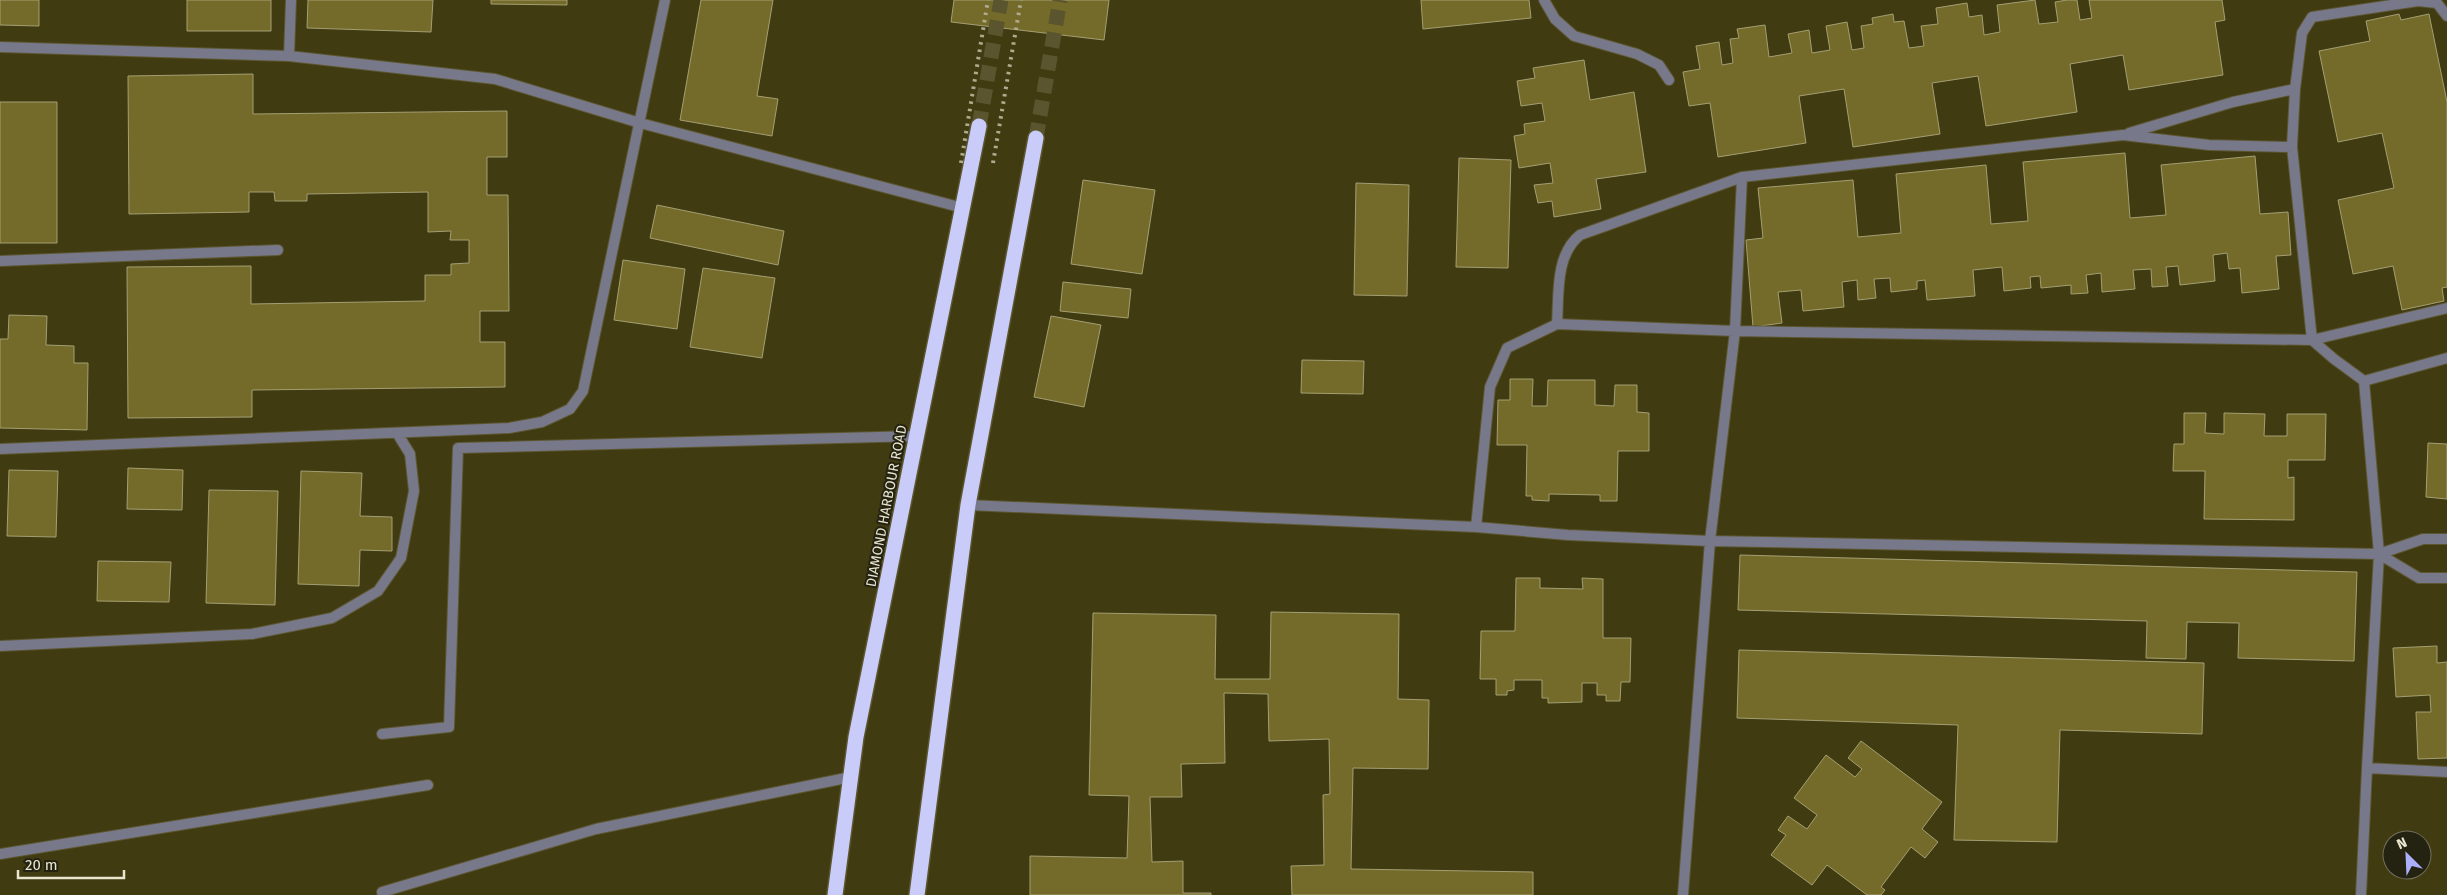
<svg xmlns="http://www.w3.org/2000/svg" width="2447" height="895" font-family="'Fira Sans',sans-serif">
<style>
.building{fill:#746b2a;stroke:#a49f73}
.lines{fill:none;stroke-linecap:round;stroke-linejoin:round}
.highway-tunnel{stroke:#5a552e;stroke-width:15;stroke-dasharray:15 8;stroke-linecap:butt}
.lane-casing{stroke:#5c5630;stroke-width:12}
.street-casing{stroke:#5c5630;stroke-width:12}
.highway-casing{stroke:#5c5630;stroke-width:18}
.lane{stroke:#77788a;stroke-width:10}
.street{stroke:#77788a;stroke-width:10}
.highway{stroke:#c9ccf8;stroke-width:15}
.rail{stroke:#afab8e;stroke-width:4;stroke-dasharray:2.5 5;stroke-linecap:butt}
.labels{text-anchor:middle;stroke-width:4;stroke-linejoin:round;paint-order:stroke}
.street-label{font-size:14px;fill:#e9e6d0;stroke:#242211}
</style>
<rect width="100%" height="100%" fill="#413b11"/>
<path class="building" d="M0,0H39V26L0,25Z
M187,0H271V31H187Z
M308,0H433L431,32L307,28Z
M491,0H567V5L491,4Z
M701,0H773L757,96L778,99L772,136L680,120Z
M954,0H1109L1104,40L951,22Z
M1421,0H1529L1531,18L1423,29Z
M2035,0L2039,24L2058,22L2055,2L2067,0H2077L2080,20L2092,18L2089,0H2222L2225,20L2215,22L2223,75L2129,90L2123,55L2070,64L2077,112L1986,126L1978,76L1932,83L1940,134L1853,147L1844,89L1799,96L1806,143L1718,157L1710,103L1689,106L1683,72L1700,69L1696,46L1719,42L1722,65L1733,63L1730,39L1739,38L1737,29L1765,25L1769,57L1792,53L1788,34L1809,30L1812,53L1830,50L1826,26L1847,22L1852,50L1864,48L1861,26L1873,24L1872,18L1893,14L1894,22L1904,21L1909,48L1924,46L1921,26L1938,24L1936,8L1967,3L1969,17L1982,15L1984,35L2000,32L1997,5Z
M2399,14L2401,20L2429,14L2447,102V287L2442,288L2444,301L2402,310L2393,266L2353,274L2338,200L2394,188L2382,133L2338,142L2319,51L2370,41L2366,21Z
M1584,60L1590,100L1634,92L1646,172L1596,179L1601,209L1554,217L1552,201L1538,203L1534,185L1553,183L1550,163L1519,168L1514,136L1525,134L1524,124L1545,121L1542,103L1521,106L1517,81L1535,78L1533,68Z
M253,74V114L507,111V157H487V195H508L509,311H480V342H505V387L252,390V417L128,418L127,267L251,266V304L425,301V275H451V264L469,263V240H450L451,231L428,232V192L307,194V201H275L274,192H249V212L129,214L128,76Z
M0,102H57V243H0Z
M2125,153L2130,218L2166,215L2161,165L2255,156L2260,214L2288,212L2291,255L2276,256L2279,289L2242,293L2240,268L2229,269L2227,253L2213,255L2215,281L2180,285L2178,266L2166,267L2168,286L2152,287L2151,269L2133,270L2135,289L2102,292L2101,273L2086,275L2088,293L2071,294V285L2041,288L2040,276L2030,277L2031,288L2004,291L2002,267L1973,270L1975,296L1927,300L1925,280L1917,281V289L1891,292L1890,278L1874,279L1876,298L1858,300L1857,280L1842,282L1844,307L1803,311L1801,290L1778,292L1782,323L1753,327L1746,240L1763,238L1758,188L1853,180L1858,237L1901,233L1896,174L1986,165L1991,224L2028,221L2023,162Z
M1459,158L1511,160L1508,268L1456,267Z
M1083,180L1155,190L1142,274L1071,264Z
M1356,183L1409,185L1407,296L1354,295Z
M657,205L784,231L778,265L650,238Z
M623,260L685,269L677,329L614,320Z
M703,268L775,278L762,358L690,347Z
M1063,282L1131,289L1128,318L1060,311Z
M9,315L47,316L46,345L74,346V363H88L87,430L0,428V339H8Z
M1051,316L1101,325L1084,407L1034,397Z
M1302,360L1364,361L1363,394L1301,393Z
M1510,379H1533L1532,406H1547L1548,380H1595V405L1614,406L1615,385H1637V412L1649,413V451H1618L1617,501H1600V495L1549,494V501L1532,500V496H1526L1527,445H1497L1498,400H1510Z
M2184,413H2206L2205,433L2224,434V413L2265,414L2264,436H2287V414H2326L2325,460H2288V478L2294,477V520L2204,519L2205,471H2173L2174,444H2184Z
M2428,443L2447,444V499L2426,497Z
M128,468L183,470L182,510L127,509Z
M9,470L58,471L56,537L7,536Z
M301,471L362,473L360,516L392,517V551L360,550L359,586L298,584Z
M209,490L278,491L275,605L206,603Z
M1740,555L2357,572L2354,661L2238,658L2239,623L2187,622L2186,659L2146,658L2147,621L1738,610Z
M98,561L171,562L169,602L97,601Z
M1516,578H1540V588L1583,589L1582,578L1603,579V638H1631L1630,682H1621L1620,701H1606V695H1597V683H1582V702L1548,703V698H1542V680H1514V690L1507,691V695H1496V679H1480L1481,631H1515Z
M1271,612L1399,614L1398,699L1429,700L1428,769L1353,768L1351,869L1533,872V895H1292L1291,866L1324,865L1323,795L1330,794L1329,739L1269,741L1268,694L1224,693L1225,763L1181,764L1182,797H1150L1152,862L1183,861V893H1211V895H1030V856L1127,858L1129,796L1089,795L1093,613L1216,615L1215,679H1270Z
M2437,646V663L2447,662V758L2418,759L2416,712H2431L2430,695L2396,697L2393,648Z
M1739,650L2204,663L2202,734L2060,730L2057,842L1954,840L1958,725L1737,718Z
M1861,741L1942,802L1922,829L1938,842L1925,858L1911,847L1881,887L1885,890L1881,895H1867L1827,865L1812,885L1771,855L1786,835L1778,830L1788,816L1807,829L1817,815L1794,798L1826,755L1855,777L1862,769L1848,758Z"/>
<g class="lines">
<path class="highway-tunnel" d="M979,126L1001,0
M1036,138L1060,0"/>
<defs>
<path id="lane" d="M0,47L289,56L495,79L640,123L963,208
M289,56L291,0
M0,261L278,250
M0,449L509,428L542,422L570,409L583,391L665,0
M0,646L252,634L332,618L378,591L401,558L414,491L410,454L397,433
M382,734L449,727L458,448L917,436
M0,854L428,785
M382,892L596,829L851,777"/>
<path id="street" d="M1544,0L1555,19L1574,36L1637,54L1659,65L1669,80
M2295,89L2292,147L2312,340L2334,359L2364,381L2379,554
M2129,133L2233,102L2295,89L2302,33L2312,17L2418,1L2437,3L2447,16
M1557,324L1735,331L2312,340L2447,308
M2364,381L2447,358
M968,505L1476,527L1568,535L1710,541L2379,554L2367,768L2447,772
M1476,527L1490,387L1507,348L1557,324C1559,294 1555,255 1580,235L1742,177L2123,135L2209,145L2292,147
M2379,554L2419,578H2447
M2379,554L2423,539H2447
M1683,895L1710,541L1735,331L1742,177
M2361,895L2367,768"/>
<path id="highway" d="M835,895L856,737L979,126
M917,895L968,505L1036,138"/>
</defs>
<use href="#lane" class="lane-casing"/>
<use href="#street" class="street-casing"/>
<use href="#highway" class="highway-casing"/>
<use href="#lane" class="lane"/>
<use href="#street" class="street"/>
<use href="#highway" class="highway"/>
<path class="rail" d="M961,163L988,0
M993,163L1021,0"/>
</g>
<g class="labels">
<g class="street-label">
<text transform="translate(886 506) rotate(-79)" y="5">DIAMOND HARBOUR ROAD</text>
</g>
</g>
<g transform="translate(2407 855) rotate(336)"><circle r="24" fill="#242211" stroke="#73705d"/>
<path d="M0-4L9 19L0 12L-9 19Z" fill="#acaffb"/>
<text y="-8" font-size="14" font-weight="bold" text-anchor="middle" fill="#e9e6d0">N</text>
</g>
<path d="M18 870v8h106v-8" fill="none" stroke="#e9e6d0" stroke-width="2.5"/>
<text x="25" y="870" font-size="15" fill="#e9e6d0" stroke="#242211" stroke-width="4" paint-order="stroke">20 m</text>
</svg>
